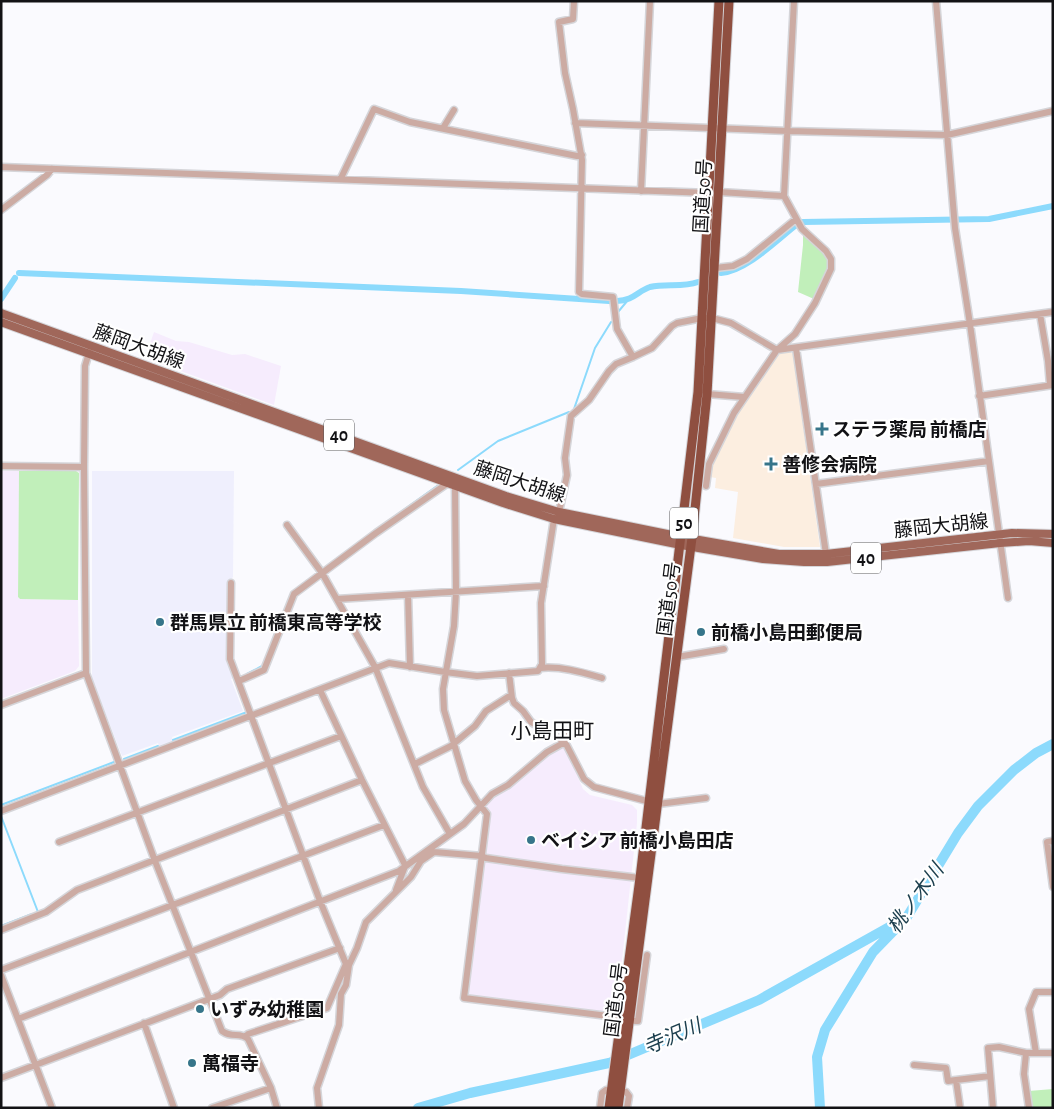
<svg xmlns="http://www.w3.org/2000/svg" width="1054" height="1109" font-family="'Alegreya Sans','Noto Sans JP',sans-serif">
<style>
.commercial{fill:#f6ecfd}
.built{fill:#efeffd}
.medical{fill:#fceee0}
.green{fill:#c1efba}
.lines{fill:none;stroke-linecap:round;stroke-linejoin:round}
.stream{stroke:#8cdafc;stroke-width:2}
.canal{stroke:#8cdafc;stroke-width:6}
.river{stroke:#8cdafc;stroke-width:10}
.minor-casing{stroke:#d5d5d9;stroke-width:9}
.major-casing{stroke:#d5d5d9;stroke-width:10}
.highway-casing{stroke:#d5d5d9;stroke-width:11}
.minor{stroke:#ccaba3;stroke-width:6}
.major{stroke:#a0675a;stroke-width:8}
.highway{stroke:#8f4f40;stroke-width:9}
.poi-dot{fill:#36758a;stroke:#fff;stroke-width:2}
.labels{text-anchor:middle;stroke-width:4.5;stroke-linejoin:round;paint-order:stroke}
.shield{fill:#fff;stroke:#59595b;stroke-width:1}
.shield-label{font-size:18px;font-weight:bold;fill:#121215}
.street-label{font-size:19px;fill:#121215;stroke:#fff}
.poi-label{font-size:19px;font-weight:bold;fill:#121215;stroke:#fff;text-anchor:start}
.water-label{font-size:20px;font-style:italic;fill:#1b3e4d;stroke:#fff}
.quarter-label{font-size:21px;fill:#121215;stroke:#fff}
</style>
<rect width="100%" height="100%" fill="#fafafe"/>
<path class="commercial" d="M154,332L176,341L189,342L232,355L245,354L281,366L274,405L145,358Z
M1,471H19L18,597L20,599L78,600L79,666L75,671L1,699Z
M561,746L565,747L583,789L590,795L632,805L637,810V823L616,1015L466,995L490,813L486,807L491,798L545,756Z"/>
<path class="built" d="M92,471H234L233,577L228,583V657L236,677L231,679L243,711L172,737L173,741L159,747L158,743L122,756L92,679Z"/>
<path class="medical" d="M790,352L793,354L820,547H784L733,538L738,492L715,488L716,478L710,477L712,462L736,413L778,353Z"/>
<path class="green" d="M803,233L806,234L828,259V269L814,299L798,292L803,245Z
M19,471H76L79,473L78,600L20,599L18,597Z
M1053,1089V1108H1031L1029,1091Z"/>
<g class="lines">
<path class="stream" d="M618,312L628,300
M574,409L595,348L611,322
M458,470L498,441L569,412
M380,527L437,486
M274,636L292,592
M247,674L262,666
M173,740L247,712V710
M124,759L158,746
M1,805L114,762
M1,816L38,912L36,913
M1,926L32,914"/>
<path class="canal" d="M19,273L461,291L609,301
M721,273C746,271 776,241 795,226L803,222L989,219L1053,206
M1,299L15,278
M617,301C633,301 638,291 650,287C666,283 682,288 698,282"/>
<path class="river" d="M418,1108L470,1093L609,1063L759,1000L907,917
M820,1108L817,1057L825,1030L873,952L907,917L958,833L978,806L1014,770L1036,753L1053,744"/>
<defs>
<path id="minor" d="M574,1L573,19L559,22L565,73L573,109L582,160L579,292L582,294L613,297L617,329L633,357L652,348L672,326L677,323L702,318H712L731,323L777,350L1053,312
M936,1L955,228L970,324L1008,598
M575,123L788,131L947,135L1053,111
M443,128L454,110
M1,167L709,193
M341,178L374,109L410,122L577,156L582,155
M641,191L650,1
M719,192L784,196
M1,210L47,175L52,169
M715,268L733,266L747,259L796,219
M1040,314L1048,361L1050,385
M91,346L85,366L84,467L86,673L155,861L222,1031C233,1039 239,1031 248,1039L271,1088L277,1108
M796,348L826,554
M707,394L744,397
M979,396L1053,385
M1,466L84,467
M816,484L989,461
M455,485L456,592L454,626L443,689L444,710L465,781L476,800L487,814L464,998L616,1017
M706,486L709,464L734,413L777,350L795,334L815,303L831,269V259L826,251L802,229L784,196L794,1
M287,525L322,573L375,667L423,787L450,834
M231,583L230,659L320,901L346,964L327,1008L248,1034L245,1037
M408,595L410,667
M337,599L544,586
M677,657L724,649
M540,668C561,666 581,672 602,678
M509,673L512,698L514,703L523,711L531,722L565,742L584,779L594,787L658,804L706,798
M239,681L264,670L294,594L376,533L448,483
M320,690L362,780L405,865
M1,705L86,673
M415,764L451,746L475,726L486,711L511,695
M1,811L389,663L445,672L477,676L538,671L542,664L541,603L554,519L559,512L567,475L565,458L571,416L589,400L609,371L616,364L633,357
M1053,841L1047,842L1053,887
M59,842L341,736
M396,890L404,869
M1,930L46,912L77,890L362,780
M1,970L384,825
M1,975L52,1108
M18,1019L399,871L464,824L492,794L508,785L547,752L565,742L573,728
M635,1021H638L647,955
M144,1023L174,1108
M1026,1053L1024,1074L1029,1108
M1036,1053L1029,1009L1036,992H1053
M914,1065L946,1068L948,1081L956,1080L960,1108
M1,1078L220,995L227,989L340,948
M956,1080L990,1076
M626,1092L629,1096L627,1108
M212,1108L271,1088
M319,1108L317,1088L339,1025L341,994L346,985L349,965L357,948L366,922L411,877L421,861L434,852L482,856L486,858L562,869L640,878
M600,1108L602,1093L606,1090
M993,1108L988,1048L999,1047L1026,1053H1053"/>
<path id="major" d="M1,313L506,496L559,512L682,537L779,554H826L1012,533L1053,534
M1,322L503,503L554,519L681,545L763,559L804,562H827L1000,543L1029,541L1053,543"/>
<path id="highway" d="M609,1108L640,878L698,392L719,1
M618,1108L692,538L707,394L729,1"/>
</defs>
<use href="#minor" class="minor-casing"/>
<use href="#major" class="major-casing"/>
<use href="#highway" class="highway-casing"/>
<use href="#minor" class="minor"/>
<use href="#major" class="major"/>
<use href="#highway" class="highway"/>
</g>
<g class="poi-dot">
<path d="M819.5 421.5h5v5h5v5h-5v5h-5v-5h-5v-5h5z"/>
<path d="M768.5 456.5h5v5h5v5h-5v5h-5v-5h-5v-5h5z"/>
<circle cx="160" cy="622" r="5"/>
<circle cx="701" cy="632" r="5"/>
<circle cx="531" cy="840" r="5"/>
<circle cx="200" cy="1009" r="5"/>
<circle cx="192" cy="1063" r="5"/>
</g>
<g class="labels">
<g class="shield">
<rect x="324" y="419.5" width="30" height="31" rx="4"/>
<rect x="670" y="507.5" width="28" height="31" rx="4"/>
<rect x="851" y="542.5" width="30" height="31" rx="4"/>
</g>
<g class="shield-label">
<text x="339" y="441">40</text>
<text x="684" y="529">50</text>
<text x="866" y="564">40</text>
</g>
<g class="street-label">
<text transform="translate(702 196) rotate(-87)" y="7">国道50号</text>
<text transform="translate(139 346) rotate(20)" y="7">藤岡大胡線</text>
<text transform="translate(520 481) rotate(18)" y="7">藤岡大胡線</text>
<text transform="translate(941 525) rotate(-6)" y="7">藤岡大胡線</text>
<text transform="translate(668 599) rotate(-83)" y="7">国道50号</text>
<text transform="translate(615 1000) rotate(-83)" y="7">国道50号</text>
</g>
<g class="poi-label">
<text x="832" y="436">ステラ薬局 前橋店</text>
<text x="782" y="471">善修会病院</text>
<text x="170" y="629">群馬県立 前橋東高等学校</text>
<text x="711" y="639">前橋小島田郵便局</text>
<text x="541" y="847">ベイシア 前橋小島田店</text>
<text x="210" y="1016">いずみ幼稚園</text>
<text x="202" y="1070">萬福寺</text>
</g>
<g class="water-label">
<text transform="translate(915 898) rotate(-54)" y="7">桃ノ木川</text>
<text transform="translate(672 1036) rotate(-23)" y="7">寺沢川</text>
</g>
<g class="quarter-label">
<text x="552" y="738">小島田町</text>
</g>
</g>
<rect width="1054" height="1109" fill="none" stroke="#121215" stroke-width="5"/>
</svg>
